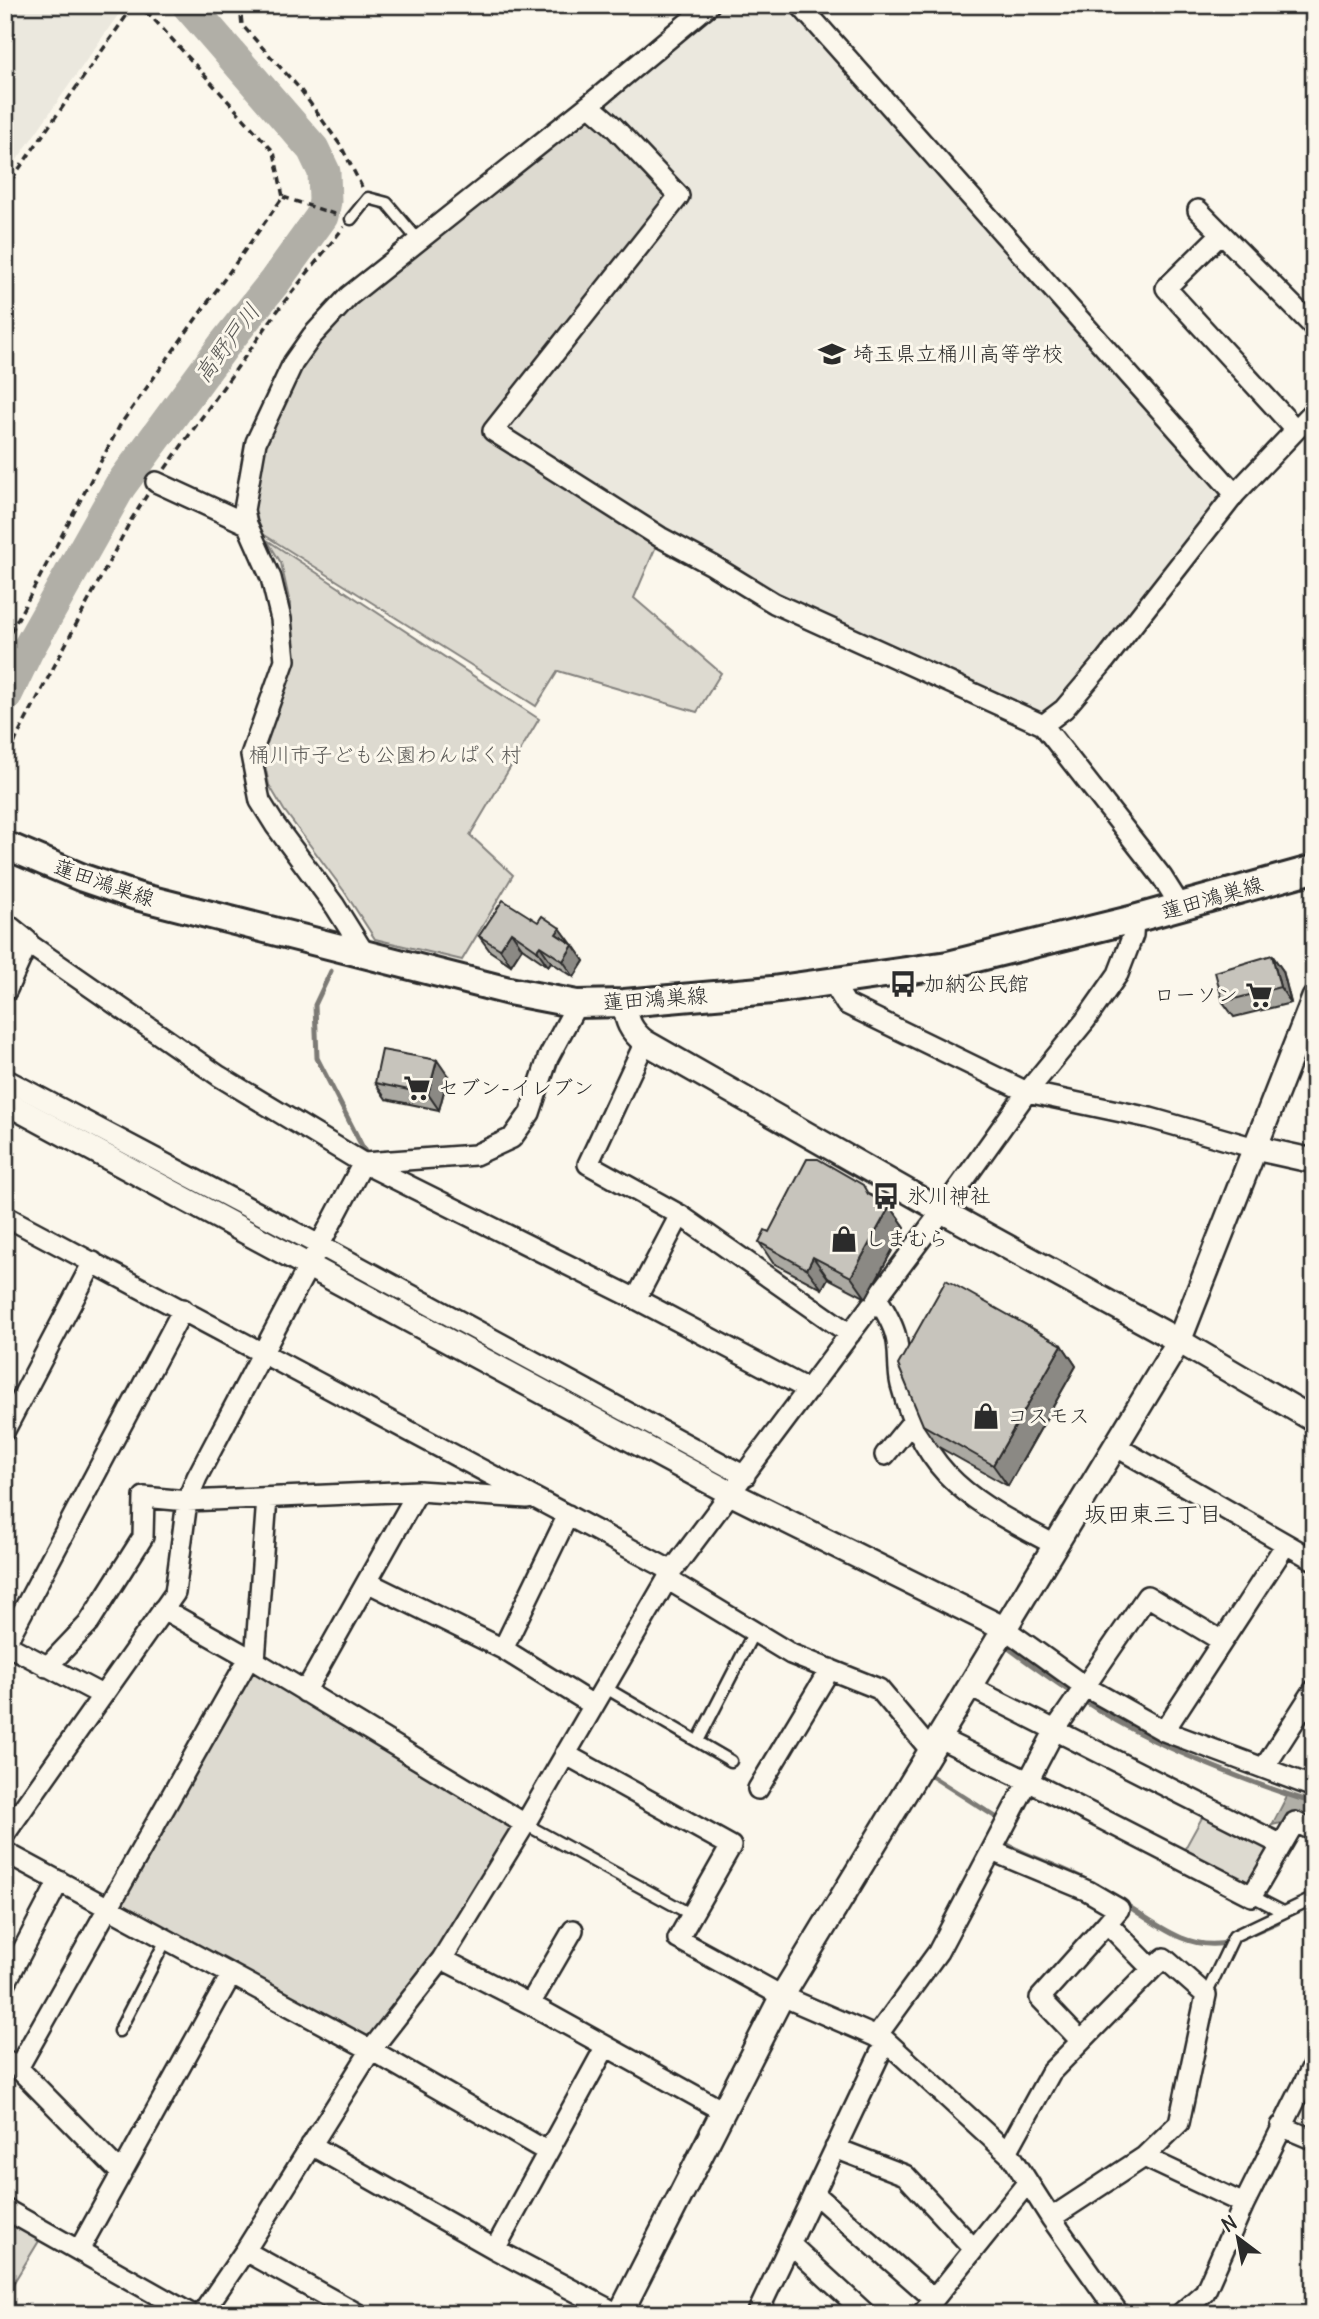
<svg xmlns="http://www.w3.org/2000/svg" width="1319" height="2319" font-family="Delius,'Klee One',sans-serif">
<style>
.built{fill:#ebe8de}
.green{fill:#dddad0;stroke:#84827e;stroke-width:2}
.water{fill:#b1afa7;stroke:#7b7a75;stroke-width:2}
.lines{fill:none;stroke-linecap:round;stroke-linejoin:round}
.stream{stroke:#7b7a75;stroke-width:5}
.river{stroke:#b1afa7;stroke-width:33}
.service-casing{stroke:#2b2b2b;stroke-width:15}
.minor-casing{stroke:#2b2b2b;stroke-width:24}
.tertiary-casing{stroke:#2b2b2b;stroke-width:28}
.secondary-casing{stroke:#2b2b2b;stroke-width:32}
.path{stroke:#2b2b2b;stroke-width:3.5;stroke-dasharray:7 5;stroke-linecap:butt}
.service{stroke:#fbf7ec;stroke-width:10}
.minor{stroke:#fbf7ec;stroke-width:19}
.tertiary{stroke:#fbf7ec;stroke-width:23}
.secondary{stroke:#fbf7ec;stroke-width:26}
.wall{fill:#aba9a2;stroke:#2b2b2b;stroke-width:2}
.shaded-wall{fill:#8b8984;stroke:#2b2b2b;stroke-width:2}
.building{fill:#c7c4bc;stroke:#2b2b2b;stroke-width:2}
.labels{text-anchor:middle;stroke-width:6;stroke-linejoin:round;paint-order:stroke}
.poi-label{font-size:21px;fill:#2b2b2b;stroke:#fbf7ec;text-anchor:start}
.park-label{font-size:21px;fill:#585754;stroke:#fbf7ec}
.street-label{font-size:21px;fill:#2b2b2b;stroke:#fbf7ec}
.water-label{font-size:23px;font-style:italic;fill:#5a5956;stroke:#fbf7ec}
.neighbourhood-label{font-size:23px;fill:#2b2b2b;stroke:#fbf7ec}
</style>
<rect width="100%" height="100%" fill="#fbf7ec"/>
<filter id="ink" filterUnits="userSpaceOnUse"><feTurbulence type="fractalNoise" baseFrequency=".0143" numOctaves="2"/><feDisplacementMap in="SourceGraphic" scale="14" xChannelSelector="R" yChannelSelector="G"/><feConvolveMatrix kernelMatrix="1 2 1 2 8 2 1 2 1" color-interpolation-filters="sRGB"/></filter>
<g filter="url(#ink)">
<path class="built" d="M5,5H119L120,12L5,177Z
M709,5H800L1235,494L1043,725L774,603L493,431L589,105Z"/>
<path class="green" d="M589,105L679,196L493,430L660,537L634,598L721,673L697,712L558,671L536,706L247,524L256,442L319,317Z
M267,540L539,719L470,835L513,875L462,960L375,939L344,891L284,810L269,785L260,740L294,645L290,604L281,563Z
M249,1658L525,1824L371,2050L108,1908Z
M1204,1814L1265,1843L1267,1850L1255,1880L1245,1884L1183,1852Z
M5,2209L45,2231L5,2297Z"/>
<path class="water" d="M1288,1794L1314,1803V1823L1303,1818L1272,1825Z"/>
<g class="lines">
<path class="stream" d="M331,971L315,1005L317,1058L366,1154V1159
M648,1436L716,1473
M1007,1643V1647C1053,1681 1101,1715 1153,1740C1204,1764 1259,1786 1314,1803
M925,1772L1002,1821
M1001,1841C1030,1859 1064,1866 1093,1884
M1122,1902C1155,1923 1189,1953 1230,1942
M1246,1936L1278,1922"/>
<path class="river" d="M5,697L27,651L120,486L224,345L275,281L322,216L325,201L324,172L313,149L188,5"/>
<defs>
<path id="service" d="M351,219L368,198L387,203L418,240
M604,1687L731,1761
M698,1741L755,1630
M525,1824L692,1915
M1252,1896L1283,1912
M1206,1995L1234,1936L1314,1898
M119,2031L166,1940"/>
<path id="minor" d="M800,5L1235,494
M589,105L612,125L679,196L493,431L660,537L712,565L774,603L1043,725L1162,877L1181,907
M1198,210L1314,327
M1221,234L1166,288L1296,430
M156,482L247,524
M1043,725L1064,709L1103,663L1235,494L1314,411
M26,942L219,1076L363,1163L636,1299L809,1390
M365,954L335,906L275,825L260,801L251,755L285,660L281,619L271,578L247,524L244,510L256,442L293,363L312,336L349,296L589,105L709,5
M833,983L846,1004L1027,1092L1150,1118L1255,1148
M645,1042L588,1164L680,1215L850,1334
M5,1079L319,1245L745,1476
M364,1163L475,1155L512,1138L530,1113L548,1058L577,1004
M5,1216L672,1571
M877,1298C884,1309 893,1324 896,1337C900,1352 897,1369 901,1385C926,1479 975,1503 1055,1545
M636,1299L680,1215
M5,1430L93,1262
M1115,1446L1314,1560
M885,1455L912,1422
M667,1579L791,1654L879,1689L931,1751
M367,1582L503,1649L593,1705
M163,1609L255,1661L525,1824
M1005,1629L1084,1686L1164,1731L1314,1787
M5,1644L102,1695
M5,1645L183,1309
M503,1649L568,1515
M255,1661L267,1498
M47,1667L88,1624L143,1537L144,1497L187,1501L418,1491L527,1498
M970,1687L1280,1844
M305,1692L418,1491
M1164,1731L1286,1544
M939,1738L1030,1782L1252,1896L1295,1822L1314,1831
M565,1754L731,1846L678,1939L782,1996L886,2041L1012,2157L1051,2218L1119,2314
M1264,1768L1314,1690
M758,1789L830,1669
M5,1834L175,1593L187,1501L197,1477L363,1163
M992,1851L1088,1891L1119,1909L1107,1923
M5,1852L371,2050L548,2152
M442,1959L530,2004L723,2111
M5,1984L59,1881
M530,2004L573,1930
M876,2037L938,1952L1055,1730L1147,1596L1222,1641
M5,2060L18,2068L121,2173
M18,2068L249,1658
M1281,2126L1314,2140
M311,2145L495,2249L618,2314
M835,2148L905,2175L974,2249
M1007,2152L1051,2072L1152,1969L1107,1923L1040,1998L1081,2041
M1144,2157L1179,2123L1206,1995L1164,1958L1152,1969
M814,2193L934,2299
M5,2209L191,2314
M1051,2218L1144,2157L1244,2204L1314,2063
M790,2244L866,2314
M495,2249L606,2046
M79,2250L231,1975
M245,2251L358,2314
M202,2314L245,2251L371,2050L442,1959L525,1824L672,1571L942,1211L1027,1092L1085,1021L1118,974L1133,935L1134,919
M757,2314L886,2041
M922,2314L1028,2182
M1180,2314L1205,2292L1244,2204"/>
<path id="tertiary" d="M5,925L26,942L5,989
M624,1003C627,1021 630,1031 645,1042L942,1211L1179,1341L1314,1420
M5,1102L732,1494L1005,1629
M1255,1148L1314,1161
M620,2314L782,1996L1179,1341L1314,998"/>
<path id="secondary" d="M5,845L83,878L136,896L509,991L577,1004L624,1003L772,990L948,965L1134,919L1314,869"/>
</defs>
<use href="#service" class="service-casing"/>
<use href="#minor" class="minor-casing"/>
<use href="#tertiary" class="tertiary-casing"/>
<use href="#secondary" class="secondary-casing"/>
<path class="path" d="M240,5L242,25L300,89L341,146L362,187
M5,189L134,5
M283,197L340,216
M165,469L281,306L344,227
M5,643L120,425L283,197L274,152L151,16L135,5
M5,766L17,737L131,520L147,495"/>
<use href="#service" class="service"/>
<use href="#minor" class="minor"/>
<use href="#tertiary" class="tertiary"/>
<use href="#secondary" class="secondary"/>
</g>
<path class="wall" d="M538,922L560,928L584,961L574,977L551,962L548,966L522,948L511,965L490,951L479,936Z
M1272,955L1283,971L1291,1003L1234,1017L1223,1002Z
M448,1076L439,1110L386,1099L375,1083Z
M870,1195L890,1206L905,1227L866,1298L828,1278L822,1289L773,1263L759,1242L769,1232Z
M1062,1345L1076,1366L1008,1486L937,1446L923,1425Z"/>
<path class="shaded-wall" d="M560,928L571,943L556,934Z
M511,932L522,948L511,965L500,949Z
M573,945L584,961L574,977L563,961Z
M540,946L551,962L548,966L537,950Z
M1272,955L1283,971L1291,1003L1280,987Z
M437,1060L448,1076L439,1110L428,1094Z
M890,1206L905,1227L866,1298L851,1277Z
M813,1257L828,1278L822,1289L807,1269Z
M1062,1345L1076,1366L1008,1486L993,1465Z"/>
<path class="building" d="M503,900L538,922L542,916L560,928L556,934L573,945L563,961L540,946L537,950L511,932L500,949L479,936Z
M1272,955L1280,987L1223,1002L1215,972Z
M382,1050L437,1060L428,1094L375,1083Z
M807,1159H818L863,1185L868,1194L890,1206L851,1277L813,1257L807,1269L759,1242L765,1230L769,1232Z
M946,1280L1062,1345L993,1465L923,1425L898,1365Z"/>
</g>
<defs>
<symbol id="school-bare" viewBox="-9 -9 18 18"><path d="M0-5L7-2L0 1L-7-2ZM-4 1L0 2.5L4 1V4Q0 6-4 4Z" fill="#2b2b2b" stroke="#fbf7ec" stroke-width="2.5" paint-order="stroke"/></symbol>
<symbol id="bus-bare" viewBox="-9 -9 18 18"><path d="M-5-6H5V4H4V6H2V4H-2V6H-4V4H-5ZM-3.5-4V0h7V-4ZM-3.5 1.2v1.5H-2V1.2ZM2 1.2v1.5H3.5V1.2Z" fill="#2b2b2b" stroke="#fbf7ec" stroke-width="2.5" paint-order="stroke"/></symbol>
<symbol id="supermarket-bare" viewBox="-9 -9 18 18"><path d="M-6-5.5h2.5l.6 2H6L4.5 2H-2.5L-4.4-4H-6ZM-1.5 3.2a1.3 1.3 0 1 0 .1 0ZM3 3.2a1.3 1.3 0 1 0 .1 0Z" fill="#2b2b2b" stroke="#fbf7ec" stroke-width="2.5" paint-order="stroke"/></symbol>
<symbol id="shop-bare" viewBox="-9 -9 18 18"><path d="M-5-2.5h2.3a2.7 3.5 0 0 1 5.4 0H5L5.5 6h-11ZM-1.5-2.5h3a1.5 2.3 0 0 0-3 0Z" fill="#2b2b2b" stroke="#fbf7ec" stroke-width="2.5" paint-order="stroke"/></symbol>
</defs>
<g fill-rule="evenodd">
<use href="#school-bare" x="813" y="335" width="38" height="38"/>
<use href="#bus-bare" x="884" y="965" width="38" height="38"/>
<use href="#supermarket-bare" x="1240" y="976" width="38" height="38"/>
<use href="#supermarket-bare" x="398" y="1069" width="38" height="38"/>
<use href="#bus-bare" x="867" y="1177" width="38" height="38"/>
<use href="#shop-bare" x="825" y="1220" width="38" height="38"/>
<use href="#shop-bare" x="967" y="1397" width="38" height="38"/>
</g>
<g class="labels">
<g class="poi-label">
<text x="853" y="361">埼玉県立桶川高等学校</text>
<text x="924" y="991">加納公民館</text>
<text x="1238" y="1002" text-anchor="end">ローソン</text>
<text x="438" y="1095">セブン-イレブン</text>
<text x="907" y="1203">氷川神社</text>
<text x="865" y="1246">しまむら</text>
<text x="1007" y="1423">コスモス</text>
</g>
<g class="park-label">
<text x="385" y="762">桶川市子ども公園わんぱく村</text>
</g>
<g class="street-label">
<text transform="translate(104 883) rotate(19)" y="7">蓮田鴻巣線</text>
<text transform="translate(1212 898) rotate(-16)" y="7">蓮田鴻巣線</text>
<text transform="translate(655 999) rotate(-4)" y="7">蓮田鴻巣線</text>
</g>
<g class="water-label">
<text transform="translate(227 343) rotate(-53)" y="8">高野戸川</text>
</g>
<g class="neighbourhood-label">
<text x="1153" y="1522">坂田東三丁目</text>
</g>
</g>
<rect width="1319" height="2319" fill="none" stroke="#fbf7ec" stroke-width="28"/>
<rect x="14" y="14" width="1291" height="2291" fill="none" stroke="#2b2b2b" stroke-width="2.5" filter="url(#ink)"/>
<g transform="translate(1238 2238) rotate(328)" stroke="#fbf7ec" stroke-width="5" paint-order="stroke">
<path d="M0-5L12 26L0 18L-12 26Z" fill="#2b2b2b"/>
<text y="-10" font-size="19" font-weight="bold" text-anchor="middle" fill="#2b2b2b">N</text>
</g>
</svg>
